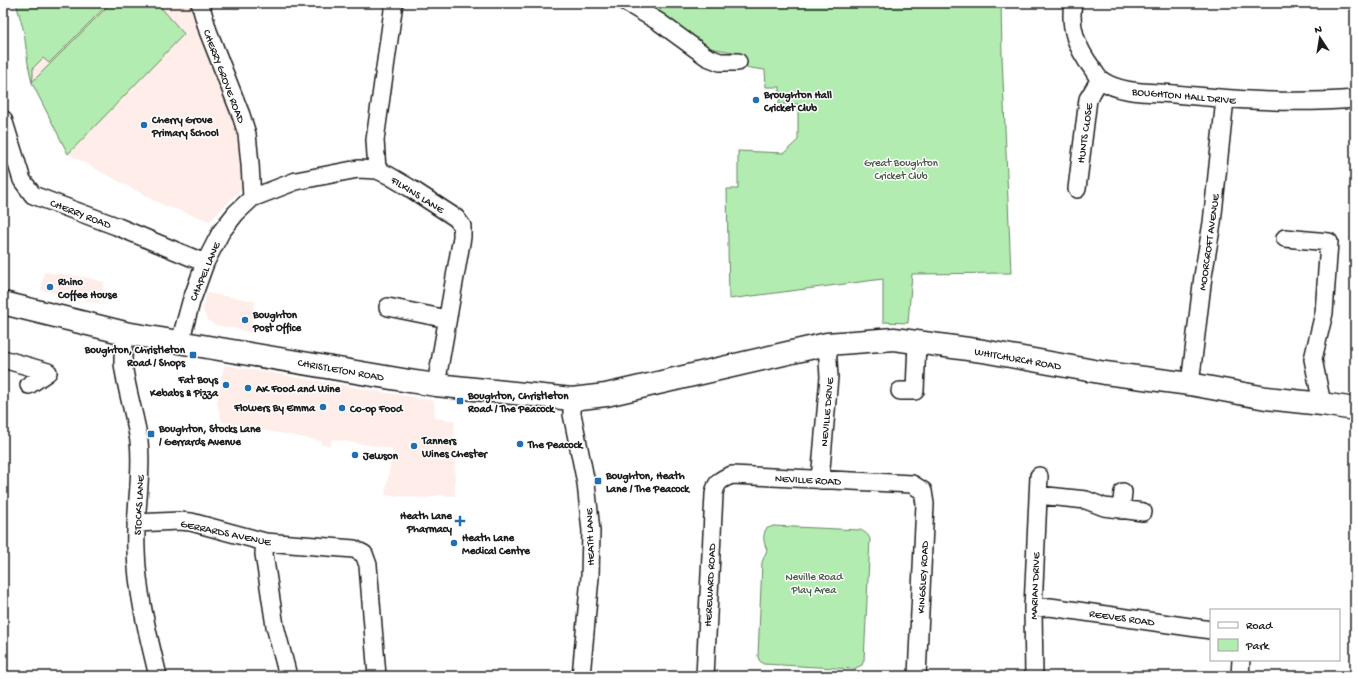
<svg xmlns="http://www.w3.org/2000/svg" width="1358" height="679" font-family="'Gochi Hand',sans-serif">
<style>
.built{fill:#feede8}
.green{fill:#b3ecb0;stroke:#688466}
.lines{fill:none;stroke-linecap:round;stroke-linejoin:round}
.minor-casing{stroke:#1c1c1c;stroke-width:20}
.highway-casing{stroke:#1c1c1c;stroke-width:25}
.minor{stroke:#fff;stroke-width:17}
.highway{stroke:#fff;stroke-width:22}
.poi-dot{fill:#1f6fb2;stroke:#fff;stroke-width:1.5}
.labels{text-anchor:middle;stroke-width:3;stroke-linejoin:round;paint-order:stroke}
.street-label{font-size:11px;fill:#1c1c1c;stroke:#fff}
.poi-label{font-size:11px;font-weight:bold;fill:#1c1c1c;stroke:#fff;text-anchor:start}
.park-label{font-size:11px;fill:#495a48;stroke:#fff}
</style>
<rect width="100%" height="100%" fill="#fff"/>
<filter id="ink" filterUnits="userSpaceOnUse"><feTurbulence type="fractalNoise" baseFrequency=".025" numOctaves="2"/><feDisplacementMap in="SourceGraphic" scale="8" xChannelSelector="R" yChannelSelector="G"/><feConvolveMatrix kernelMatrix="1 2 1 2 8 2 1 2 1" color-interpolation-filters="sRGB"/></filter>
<g filter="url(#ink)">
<path class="built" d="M109,3H188L230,109L241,142L244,186L210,221L163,205L68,154L32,83L33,77V68L43,58L49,62Z
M44,272L84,277L104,282L99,303L41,290Z
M207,293L255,301L250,333L238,329L215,325L208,320L205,315L203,308Z
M224,365L434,401L435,418L455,421L454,433L455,496L438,495L427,498L385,495L393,449L332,439L330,446L320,444L321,441L222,422L217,403Z"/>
<path class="green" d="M16,3H109L49,63L43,58L33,68V77L32,82L111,3H157L184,34L68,154L32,83L28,64L24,32Z
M645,3H1001L1002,55L1011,273L912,274L908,323L883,322V279L729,299L727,189H738V151L784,153L798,140V104H779L780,87H766L765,70L743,67L740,53L709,48Z
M773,526L860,530C865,532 868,534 870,539L864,660L862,665L854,669L763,664L759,660L758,656L762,562L767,550C764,543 762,537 766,529Z"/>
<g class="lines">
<defs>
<path id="minor" d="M200,3L208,31L241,115L247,134L250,164L252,198
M394,3L375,140L377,170L388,175L410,188L456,218L462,226V237L436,385
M627,3L659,22L707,57L720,62H738
M1073,3C1069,28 1077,48 1092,68C1094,71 1097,77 1101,80C1121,94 1150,92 1174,94C1234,100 1294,104 1355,99
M3,119L22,180L33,195L116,226L205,263
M1077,189L1088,99L1100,79
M1285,238L1329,242L1324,313L1313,359L1322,404
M388,307L447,319
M125,333C124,343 123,353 123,363C126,389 135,415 139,441C143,477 134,514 136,550C137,592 148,635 158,676
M180,342L191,302L205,263L221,232L236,213L252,198L296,181L358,169L377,170
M3,359L48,372
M1190,384L1203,276L1212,223L1225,99
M29,385L48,372
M900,391H915L917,342
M572,399V414L586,483L591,531L590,577L581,676
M820,480L829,377L827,344
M1038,495L1086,500L1104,507L1143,512
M1121,510L1123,492
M136,523L179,521L191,522L265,542L354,549L364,554L368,565L377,676
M265,542L264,554L275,626L288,676
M1033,608L1050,607L1211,630
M705,676L714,494C716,482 721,479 732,475L912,484L923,491L925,504L917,676
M1034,676L1033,608L1039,476
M1240,676L1241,660"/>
<path id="highway" d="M3,303L125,333L409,381L436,385L572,399L606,395L827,344L894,339L983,351L1105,373L1190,384L1266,398L1322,404L1355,409"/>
</defs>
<use href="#minor" class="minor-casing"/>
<use href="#highway" class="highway-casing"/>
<use href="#minor" class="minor"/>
<use href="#highway" class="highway"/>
</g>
</g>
<g class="poi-dot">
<circle cx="756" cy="100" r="4"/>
<circle cx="144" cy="125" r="4"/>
<circle cx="50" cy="287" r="4"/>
<circle cx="245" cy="320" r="4"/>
<rect x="189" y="351" width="8" height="8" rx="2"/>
<circle cx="226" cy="385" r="4"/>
<circle cx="248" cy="388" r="4"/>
<rect x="456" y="397" width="8" height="8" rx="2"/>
<circle cx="323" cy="407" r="4"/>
<circle cx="342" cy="408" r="4"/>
<rect x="147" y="430" width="8" height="8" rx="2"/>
<circle cx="520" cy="444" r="4"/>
<circle cx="414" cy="446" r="4"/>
<circle cx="355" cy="455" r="4"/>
<rect x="594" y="477" width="8" height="8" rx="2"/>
<path d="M458 515h4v4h4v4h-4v4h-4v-4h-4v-4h4z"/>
<circle cx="454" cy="543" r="4"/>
</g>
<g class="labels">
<g class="street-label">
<text transform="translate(225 76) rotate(69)" y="4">CHERRY GROVE ROAD</text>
<text transform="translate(1184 95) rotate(5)" y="4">BOUGHTON HALL DRIVE</text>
<text transform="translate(1084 133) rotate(-82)" y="4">HUNTS CLOSE</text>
<text transform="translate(418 194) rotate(32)" y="4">FILKINS LANE</text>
<text transform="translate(81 213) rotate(21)" y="4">CHERRY ROAD</text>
<text transform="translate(1208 242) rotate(-82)" y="4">MOORCROFT AVENUE</text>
<text transform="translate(204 271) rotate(-67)" y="4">CHAPEL LANE</text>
<text transform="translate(1018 358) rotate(10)" y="4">WHITCHURCH ROAD</text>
<text transform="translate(341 369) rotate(10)" y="4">CHRISTLETON ROAD</text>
<text transform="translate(826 412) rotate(-85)" y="4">NEVILLE DRIVE</text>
<text transform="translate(808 479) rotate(3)" y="4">NEVILLE ROAD</text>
<text transform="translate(138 505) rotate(-87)" y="4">STOCKS LANE</text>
<text transform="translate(226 532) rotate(12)" y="4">GERRARDS AVENUE</text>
<text transform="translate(589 537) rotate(-92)" y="4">HEATH LANE</text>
<text transform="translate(922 577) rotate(-87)" y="4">KINGSLEY ROAD</text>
<text transform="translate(709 585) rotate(-87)" y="4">HEREWARD ROAD</text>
<text transform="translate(1034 586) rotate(-88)" y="4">MARIAN DRIVE</text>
<text transform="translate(1122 617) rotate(8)" y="4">REEVES ROAD</text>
</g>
<g class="poi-label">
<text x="764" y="98">Broughton Hall<tspan x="764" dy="13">Cricket Club</tspan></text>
<text x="152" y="123">Cherry Grove<tspan x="152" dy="13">Primary School</tspan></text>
<text x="58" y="285">Rhino<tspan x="58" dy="13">Coffee House</tspan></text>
<text x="253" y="318">Boughton<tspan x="253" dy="13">Post Office</tspan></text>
<text x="185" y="353" text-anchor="end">Boughton, Christleton<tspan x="185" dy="13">Road / Shops</tspan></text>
<text x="218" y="383" text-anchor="end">Fat Boys<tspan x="218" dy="13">Kebabs &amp; Pizza</tspan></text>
<text x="256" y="392">AK Food and Wine</text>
<text x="468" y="399">Boughton, Christleton<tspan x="468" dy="13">Road / The Peacock</tspan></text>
<text x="315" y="411" text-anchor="end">Flowers By Emma</text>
<text x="350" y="412">Co-op Food</text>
<text x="159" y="432">Boughton, Stocks Lane<tspan x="159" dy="13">/ Gerrards Avenue</tspan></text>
<text x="422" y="444">Tanners<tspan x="422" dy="13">Wines Chester</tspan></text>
<text x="528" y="448">The Peacock</text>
<text x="363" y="459">Jewson</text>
<text x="606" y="479">Boughton, Heath<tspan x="606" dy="13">Lane / The Peacock</tspan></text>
<text x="452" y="519" text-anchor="end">Heath Lane<tspan x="452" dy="13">Pharmacy</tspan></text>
<text x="462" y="541">Heath Lane<tspan x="462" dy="13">Medical Centre</tspan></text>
</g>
<g class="park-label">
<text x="901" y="166">Great Boughton<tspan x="901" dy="13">Cricket Club</tspan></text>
<text x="814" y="580">Neville Road<tspan x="814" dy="13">Play Area</tspan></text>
</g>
</g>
<rect width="1358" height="679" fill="none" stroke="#fff" stroke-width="16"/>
<rect x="8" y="8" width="1342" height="663" fill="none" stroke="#1c1c1c" stroke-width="1.5" filter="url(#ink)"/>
<rect x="1210" y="609" width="130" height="52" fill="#ffffff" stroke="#a4a4a4"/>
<rect x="1218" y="622" width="20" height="6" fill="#ffffff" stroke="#a4a4a4"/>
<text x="1246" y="629" font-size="12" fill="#1c1c1c">Road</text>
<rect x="1218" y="639" width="20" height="12" fill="#b3ecb0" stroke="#a4a4a4"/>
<text x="1246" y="649" font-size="12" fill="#1c1c1c">Park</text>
<g transform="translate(1320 38) rotate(348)" stroke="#ffffff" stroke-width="3" paint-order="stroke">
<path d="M0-3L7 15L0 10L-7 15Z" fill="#1c1c1c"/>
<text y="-6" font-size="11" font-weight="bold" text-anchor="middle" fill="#1c1c1c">N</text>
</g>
</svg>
